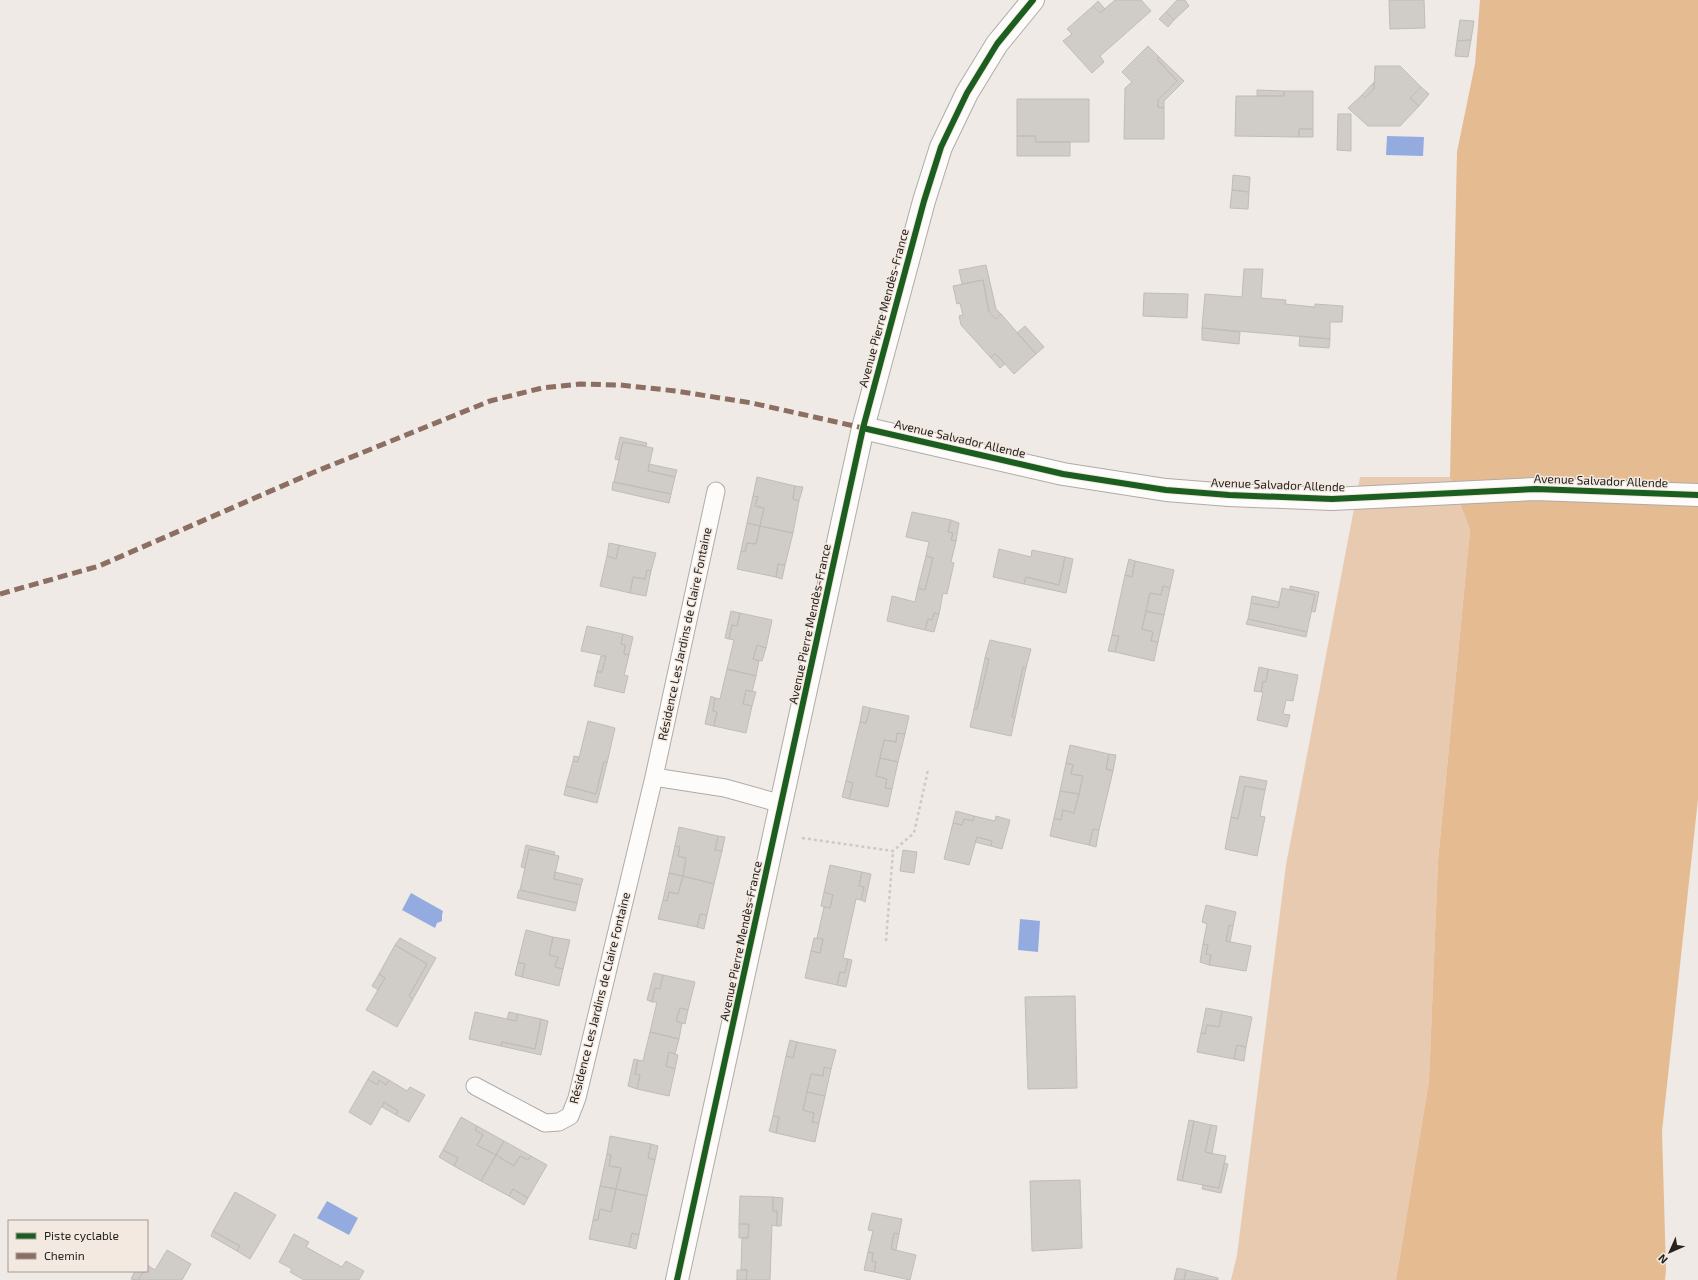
<svg xmlns="http://www.w3.org/2000/svg" width="1698" height="1280" font-family="'Exo 2',sans-serif">
<style>
.green{fill:#e7cab0}
.forest{fill:#e5bb92}
.water{fill:#94abe0}
.building{fill:#d0ccc8;stroke:#c0bcb9}
.lines{fill:none;stroke-linecap:round;stroke-linejoin:round}
.service-casing{stroke:#afaba8;stroke-width:19}
.minor-casing{stroke:#afaba8;stroke-width:24}
.path{stroke:#cbcac8;stroke-width:2.5;stroke-dasharray:3 3;stroke-linecap:butt}
.service{stroke:#fdfcfb;stroke-width:17}
.minor{stroke:#fdfcfb;stroke-width:22}
.quiet{stroke:#8d6e63;stroke-width:5;stroke-dasharray:10 5;stroke-linecap:butt}
.cycleway-casing{stroke:#f3e9e1;stroke-width:8}
.cycleway{stroke:#1b5e20;stroke-width:6}
.labels{text-anchor:middle;stroke-width:3;stroke-linejoin:round;paint-order:stroke}
.street-label{font-size:12px;fill:#26221f;stroke:#f3e9e1}
</style>
<rect width="100%" height="100%" fill="#efeae5"/>
<path class="green" d="M1360,477H1450L1470,530L1438,861L1429,1081L1396,1280H1231L1237,1255L1286,865Z"/>
<path class="forest" d="M1480,0H1698V799L1662,1131L1666,1270L1665,1280H1396L1429,1081L1438,861L1470,530L1450,477L1457,152L1475,64Z"/>
<path class="water" d="M1387,136L1424,137L1423,156L1386,155Z
M411,893L443,911L442,915V921L437,923L435,928L402,910Z
M1020,919L1040,921L1038,952L1018,950Z
M327,1201L358,1218L349,1235L317,1218Z"/>
<path class="building" d="M1115,0H1141L1151,11L1100,56L1104,62L1092,73L1063,41L1072,34L1067,29L1093,6L1100,13Z
M1177,0H1185L1189,6L1174,20L1166,12Z
M1389,0H1424L1425,28L1390,29Z
M1098,1L1105,9L1100,13L1093,6Z
M1166,12L1174,20L1168,27L1159,19Z
M1460,20L1474,21L1471,40L1457,41Z
M1471,40L1468,57L1455,56L1457,41Z
M1148,46L1159,57L1157,59L1177,81L1158,100V107L1164,108V139H1124L1125,88L1132,82L1122,72Z
M1159,57L1184,81L1164,101V108L1158,107V100L1177,81L1157,59Z
M1375,66H1400L1421,87L1410,98L1419,106L1400,126H1368L1348,108L1362,95L1365,98L1374,89Z
M1374,82V89L1365,98L1362,95Z
M1421,87L1429,94L1419,106L1410,98Z
M1257,90L1284,91V96H1257Z
M1284,91H1313V129H1299V137L1235,136L1236,96H1284Z
M1017,99H1089V142H1036L1035,136H1017Z
M1338,114H1351V151L1337,150Z
M1299,129H1313V137H1299Z
M1017,136H1035L1036,142H1070V156H1017Z
M1233,175L1250,177L1249,192L1232,190Z
M1232,190L1249,192L1248,209L1230,208Z
M986,265L996,309L1001,314L996,319L989,312L983,280L962,284L959,270Z
M1244,269H1263L1261,298L1286,300L1285,304L1315,307V304L1343,306L1342,322H1330V339L1202,328L1205,294L1242,297Z
M983,280L989,312L996,319L1001,314L1036,354L1014,374L995,353L991,358L961,325L959,316L963,315L960,303L957,304L953,286Z
M1144,293L1188,294L1187,318L1143,316Z
M1025,326L1044,347L1036,354L1017,333Z
M1202,328L1240,332L1239,344L1202,340Z
M1300,336L1330,339L1329,348L1299,346Z
M995,353L1005,364L1000,368L991,358Z
M620,437L647,443L646,446L623,442L619,460L615,459Z
M623,442L653,448L648,471L675,477L671,494L614,482Z
M649,464L677,470L675,477L648,471Z
M757,477L795,486L793,499L799,501L793,533L760,526L764,508L755,506L758,497L753,496Z
M613,482L671,494L669,503L612,490Z
M795,486L803,487L799,501L793,499Z
M753,496L758,497L755,506L764,508L760,526L747,523Z
M912,512L951,520L948,532L953,533L951,540L956,541L951,562L954,563L947,594L943,593L939,614L934,613L932,620L928,619L925,630L887,621L892,596L915,602L918,588L925,590L933,558L926,556L929,542L906,537Z
M951,520L959,523L956,541L951,540L953,533L948,532Z
M747,523L760,526L756,544L747,543L745,552L741,551Z
M760,526L793,533L785,565L778,564L776,577L737,569L741,551L745,552L747,543L756,544Z
M609,543L619,545L616,559L607,556Z
M619,545L656,553L651,571L647,570L645,579L633,577L630,593L600,586L607,556L616,559Z
M999,549L1031,557L1032,550L1065,557L1059,585L1026,577L1024,584L993,577Z
M926,556L933,558L925,590L918,588Z
M1065,557L1073,559L1066,593L1024,584L1026,577L1059,585Z
M1129,559L1135,561L1132,577L1125,575Z
M1135,561L1174,570L1170,588L1163,586L1161,595L1150,593L1142,629L1153,632L1151,641L1158,642L1154,661L1115,652L1119,636L1112,635L1125,575L1132,577Z
M778,564L785,565L782,579L776,577Z
M647,570L651,571L646,596L630,593L633,577L645,579Z
M1163,586L1170,588L1164,615L1146,611L1150,593L1161,595Z
M1290,586L1319,592L1315,612L1311,611L1315,595L1290,589Z
M1282,588L1315,595L1307,632L1248,619L1251,603L1278,608Z
M1252,596L1280,602L1278,608L1251,603Z
M731,611L740,613L737,626L732,625L729,639L725,638Z
M1146,611L1164,615L1158,642L1151,641L1153,632L1142,629Z
M740,613L772,620L766,648L757,645L753,659L759,661L756,676L727,669L734,640L729,639L732,625L737,626Z
M934,613L939,614L934,632L925,630L928,619L932,620Z
M1248,619L1307,632L1306,637L1246,624Z
M587,626L623,634L621,644L625,645L624,654L629,655L624,675L628,676L624,693L594,686L597,672H602L606,656L581,651Z
M623,634L633,637L629,655L624,654L625,645L621,644Z
M1112,635L1119,636L1115,652L1108,651Z
M990,640L1031,649L1026,668L1023,667L1012,717L1015,718L1011,736L970,727L974,709H977L989,659L985,658Z
M757,645L766,648L762,661L753,659Z
M601,656H606L602,672H597Z
M985,658L989,659L977,709H974Z
M1023,667L1026,668L1015,718L1012,717Z
M1259,667L1268,669L1266,682H1263L1261,692L1254,691Z
M727,669L756,676L752,692L746,690L743,704L752,706L746,733L714,726L717,712L713,711L715,698L720,699Z
M1268,669L1298,675L1293,701L1286,700L1283,714L1290,715L1287,727L1257,720L1263,692H1261L1263,682H1266Z
M746,690L756,692L752,706L743,704Z
M711,696L715,698L713,711L717,712L714,726L705,724Z
M863,706L870,708L866,723L860,722Z
M870,708L909,716L905,734L897,733L896,742L884,740L876,776L887,779L885,788L892,789L888,807L849,799L853,783L846,781L860,722L866,723Z
M588,721L615,728L607,763L604,761L596,794L566,786L573,761L578,762Z
M897,733L905,734L898,762L880,758L884,740L896,742Z
M1070,745L1109,754L1106,769L1113,771L1099,830L1093,829L1089,845L1050,836L1054,818L1061,820L1063,810L1074,813L1079,794L1083,776L1071,774L1073,765L1066,763Z
M1109,754L1116,755L1113,771L1106,769Z
M574,756L579,757L578,762L573,761Z
M880,758L898,762L892,789L885,788L887,779L876,776Z
M604,761L607,763L597,803L564,795L566,786L596,794Z
M1066,763L1073,765L1071,774L1083,776L1079,794L1060,791Z
M1240,776L1267,781L1265,790L1245,786L1238,819L1231,817Z
M846,781L853,783L849,799L842,797Z
M1245,786L1265,790L1260,816L1265,817L1257,856L1225,849L1231,817L1238,819Z
M1060,791L1079,794L1074,813L1063,810L1061,820L1054,818Z
M956,811L974,816L973,821L964,819L962,825L953,823Z
M974,816L995,821L996,816L1010,820L1002,849L991,846L992,841L977,837L969,865L944,859L953,823L962,825L964,819L973,821Z
M679,827L718,836L715,850L722,851L714,884L683,876L686,858L678,856L680,847L675,846Z
M1093,829L1099,830L1096,847L1089,845Z
M718,836L725,837L722,851L715,850Z
M977,837L992,841L991,846L975,842Z
M526,845L555,852L554,855L529,849L525,868L521,867Z
M675,846L680,847L678,856L686,858L683,876L669,873Z
M529,849L559,856L554,879L581,885L577,903L520,890Z
M903,850L917,852L914,873L900,871Z
M830,865L862,872L859,886L864,887L861,900L856,899L843,958L848,959L845,973L840,972L837,985L805,978L811,951L820,953L823,939L817,938L824,907L830,908L833,895L824,892Z
M555,872L583,879L581,885L554,879Z
M862,872L871,874L865,902L861,900L864,887L859,886Z
M669,873L683,876L678,894L669,892L667,901L663,900Z
M683,876L714,884L707,915L700,914L697,927L658,919L663,900L667,901L669,892L678,894Z
M519,890L577,903L575,911L517,898Z
M824,892L833,895L830,908L821,906Z
M1206,905L1236,912L1233,926L1229,925L1226,941L1251,946L1246,971L1209,965L1211,955L1206,954L1208,945L1203,944L1207,924L1202,922Z
M700,914L707,915L704,929L697,927Z
M1229,925L1233,926L1230,942L1226,941Z
M526,930L553,937L549,955L558,957L555,967L563,969L559,986L522,977L525,964L518,962Z
M553,937L570,940L563,969L555,967L558,957L549,955Z
M400,938L436,958L413,999L409,996L427,964L395,945Z
M814,938L823,939L820,953L811,951Z
M1203,944L1208,945L1206,954L1211,955L1209,965L1200,962Z
M395,945L427,964L409,996L413,999L397,1027L366,1010L385,978L379,974Z
M848,959L852,960L846,987L837,985L840,972L845,973Z
M518,962L525,964L522,977L515,975Z
M654,973L663,975L660,989L655,988L652,1002L647,1000Z
M379,974L385,978L378,990L372,986Z
M663,975L695,982L688,1010L680,1008L676,1021L682,1023L679,1039L650,1032L657,1002H652L655,988L660,989Z
M1075,996L1077,1088L1028,1089L1025,997Z
M680,1008L688,1010L685,1024L676,1021Z
M1206,1008L1222,1011L1219,1027L1207,1025L1205,1034L1201,1033Z
M1222,1011L1252,1017L1246,1047L1237,1045L1234,1059L1197,1052L1201,1033L1205,1034L1207,1025L1219,1027Z
M475,1012L516,1021L518,1014L541,1019L535,1049L502,1042L501,1046L469,1039Z
M509,1012L518,1014L516,1021L507,1019Z
M541,1019L548,1021L541,1055L501,1046L502,1042L535,1049Z
M650,1032L679,1039L675,1054L669,1052L666,1066L675,1069L669,1096L637,1089L640,1075L635,1074L638,1060L643,1061Z
M790,1040L797,1042L793,1058L786,1056Z
M797,1042L836,1050L831,1069L824,1067L823,1076L811,1074L803,1110L814,1113L812,1122L819,1123L815,1142L776,1133L779,1117L773,1116L786,1056L793,1058Z
M1237,1045L1246,1047L1244,1061L1234,1059Z
M669,1052L678,1055L675,1069L666,1066Z
M634,1059L638,1060L635,1074L640,1075L637,1089L628,1086Z
M824,1067L831,1069L825,1096L807,1092L811,1074L823,1076Z
M373,1071L389,1080L386,1085L379,1080L377,1085L368,1079Z
M368,1079L377,1085L379,1080L386,1085L389,1080L407,1091L410,1087L425,1095L409,1122L396,1115L398,1111L384,1102L371,1125L349,1112Z
M807,1092L825,1096L819,1123L812,1122L814,1113L803,1110Z
M384,1102L398,1111L396,1115L382,1107Z
M773,1116L779,1117L776,1133L769,1131Z
M461,1117L477,1126L475,1130L483,1135L477,1145L496,1155L481,1181L454,1166L458,1158L443,1150Z
M1189,1120L1194,1121L1182,1181L1177,1180Z
M1194,1121L1211,1125L1205,1152L1226,1156L1219,1188L1182,1181Z
M1211,1125L1217,1126L1212,1154L1205,1152Z
M477,1126L504,1141L496,1155L477,1145L483,1135L475,1130Z
M610,1136L651,1144L648,1158L655,1160L647,1196L616,1189L621,1168L609,1166L611,1155L607,1154Z
M504,1141L531,1156L528,1160L520,1156L514,1166L496,1155Z
M651,1144L658,1146L655,1160L648,1158Z
M443,1150L458,1158L454,1166L439,1157Z
M607,1154L611,1155L609,1166L621,1168L616,1189L600,1186Z
M496,1155L514,1166L520,1156L528,1160L531,1156L547,1165L528,1198L513,1189L509,1196L481,1181Z
M1224,1163L1228,1164L1221,1193L1202,1189L1203,1185L1219,1188Z
M1080,1180L1082,1248L1032,1251L1030,1181Z
M600,1186L616,1189L611,1212L600,1209L598,1220H593Z
M513,1189L528,1198L524,1205L509,1196Z
M616,1189L647,1196L639,1235L632,1233L629,1247L589,1239L593,1220H598L600,1209L611,1212Z
M235,1192L276,1215L250,1259L237,1251L240,1246L213,1231Z
M740,1196L773,1197V1211H777V1226L772,1225L770,1280H746L747,1270H741L742,1238H748L749,1224H739Z
M773,1197L783,1198L781,1226H777V1211H773Z
M872,1213L902,1219L899,1234L894,1233L891,1249L916,1255L910,1280L874,1272L876,1262L872,1261L873,1253L868,1252L873,1231L868,1230Z
M739,1224H749L748,1238H739Z
M213,1231L240,1246L237,1251L211,1236Z
M632,1233L639,1235L636,1249L629,1247Z
M894,1233L899,1234L896,1250L891,1249Z
M294,1234L309,1242L306,1247L342,1267L346,1261L364,1271L359,1280H304L290,1272L292,1269L279,1262Z
M167,1250L191,1264L182,1280H138L144,1271H147V1265L155,1270Z
M868,1252L873,1253L872,1261L876,1262L874,1272L864,1270Z
M1177,1268L1186,1270L1184,1280H1174Z
M737,1270H747L746,1280H737Z
M1186,1270L1218,1278V1280H1184Z
M135,1271H144L138,1280L131,1279Z"/>
<g class="lines">
<defs>
<path id="service" d="M654,777L725,788L782,804
M475,1086L545,1123L559,1122L570,1116L577,1098L654,777L716,491"/>
<path id="minor" d="M863,428L1063,474L1166,490L1229,495L1332,499L1536,489L1698,495
M677,1280L863,428L924,201L941,147L967,93L997,44L1033,0"/>
</defs>
<use href="#service" class="service-casing"/>
<use href="#minor" class="minor-casing"/>
<path class="path" d="M802,838L893,851L914,833L928,770
M886,941L893,851"/>
<use href="#service" class="service"/>
<use href="#minor" class="minor"/>
<path class="quiet" d="M0,594L99,566L312,473L490,401L542,388L580,384L620,385L676,391L752,403L863,428"/>
<defs>
<path id="cycleway" d="M863,428L1063,474L1166,490L1229,495L1332,499L1536,489L1698,495
M677,1280L863,428L924,201L941,147L967,93L997,44L1033,0"/>
</defs>
<use href="#cycleway" class="cycleway-casing"/>
<use href="#cycleway" class="cycleway"/>
</g>
<g class="labels">
<g class="street-label">
<text transform="translate(884 308) rotate(-75)" y="4">Avenue Pierre Mendès-France</text>
<text transform="translate(960 439) rotate(13)" y="4">Avenue Salvador Allende</text>
<text transform="translate(1601 481) rotate(2)" y="4">Avenue Salvador Allende</text>
<text transform="translate(1278 485) rotate(2)" y="4">Avenue Salvador Allende</text>
<text transform="translate(810 624) rotate(-78)" y="4">Avenue Pierre Mendès-France</text>
<text transform="translate(685 634) rotate(-78)" y="4">Résidence Les Jardins de Claire Fontaine</text>
<text transform="translate(741 941) rotate(-78)" y="4">Avenue Pierre Mendès-France</text>
<text transform="translate(600 998) rotate(-76)" y="4">Résidence Les Jardins de Claire Fontaine</text>
</g>
</g>
<rect x="8" y="1220" width="140" height="52" fill="#f3e9e1" stroke="#a19993"/>
<rect x="16" y="1233" width="20" height="6" fill="#1b5e20" stroke="#a19993"/>
<text x="44" y="1240" font-size="12" fill="#26221f">Piste cyclable</text>
<rect x="16" y="1253" width="20" height="6" fill="#8d6e63" stroke="#a19993"/>
<text x="44" y="1260" font-size="12" fill="#26221f">Chemin</text>
<g transform="translate(1670 1252) rotate(225)" stroke="#f3e9e1" stroke-width="3" paint-order="stroke">
<path d="M0-3L7 15L0 10L-7 15Z" fill="#26221f"/>
<text y="-6" font-size="11" font-weight="bold" text-anchor="middle" fill="#26221f">N</text>
</g>
</svg>
